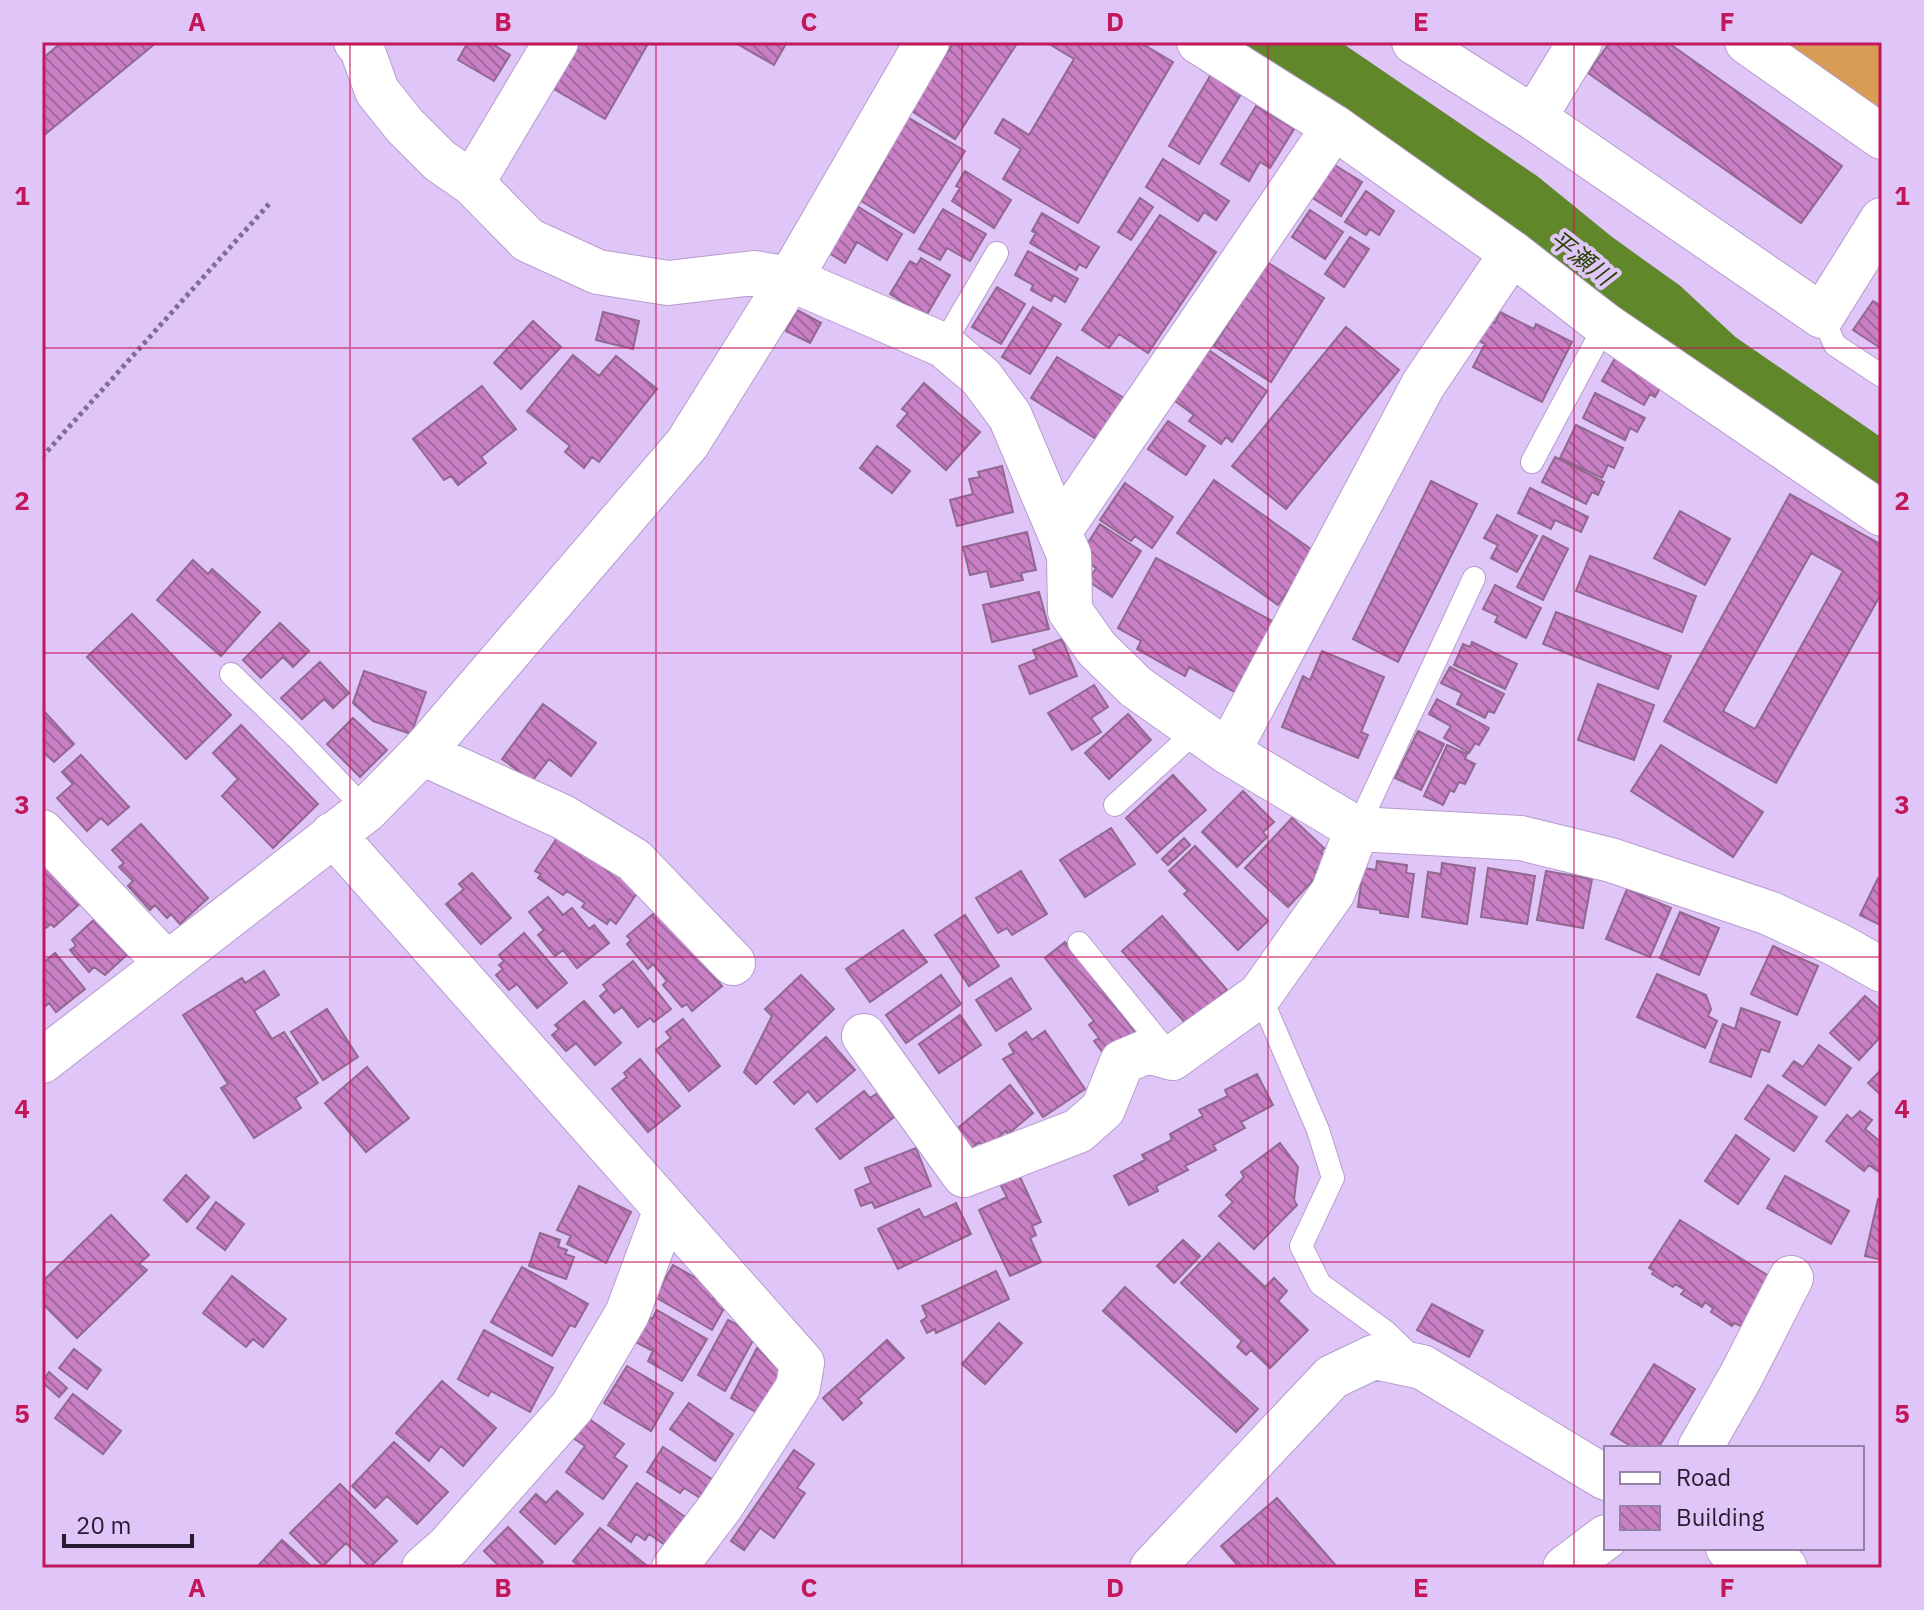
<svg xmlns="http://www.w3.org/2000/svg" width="1924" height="1610" font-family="'IBM Plex Sans','Noto Sans JP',sans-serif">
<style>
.green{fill:#d99c54}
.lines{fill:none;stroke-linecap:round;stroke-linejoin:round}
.river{stroke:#61872b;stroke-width:76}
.building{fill:url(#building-back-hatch);stroke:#92688f;stroke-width:2;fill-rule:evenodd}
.lane-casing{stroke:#b79cce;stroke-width:24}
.street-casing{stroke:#b79cce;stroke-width:46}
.path{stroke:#806e90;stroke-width:5;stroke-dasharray:4 4;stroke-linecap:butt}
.lane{stroke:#fff;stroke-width:22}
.street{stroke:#fff;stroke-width:44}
.grid{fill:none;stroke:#c2185b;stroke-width:2;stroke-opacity:0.55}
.labels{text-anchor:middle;stroke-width:8;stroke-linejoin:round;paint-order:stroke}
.water-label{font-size:24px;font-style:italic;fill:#2a4300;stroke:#e0c5f8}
.neatline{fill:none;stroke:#c2185b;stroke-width:3}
.grid-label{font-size:26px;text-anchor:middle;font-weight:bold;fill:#c2185b}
</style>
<defs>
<pattern id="building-back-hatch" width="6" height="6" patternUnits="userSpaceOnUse" patternTransform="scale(2)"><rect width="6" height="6" fill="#c87fc4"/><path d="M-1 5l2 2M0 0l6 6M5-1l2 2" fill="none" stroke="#a267a0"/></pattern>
</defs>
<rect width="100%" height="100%" fill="#e0c5f8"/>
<path class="green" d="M1778,42H1882V116Z"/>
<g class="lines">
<path class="river" d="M1273,42L1515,207L1590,268L1657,316L1712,367L1882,484"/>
</g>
<path class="building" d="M62,42H157L42,137V59Z
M468,42H489L510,55L494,81L458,60Z
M578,42H649L605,119L552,88Z
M734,42H787L774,65Z
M954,42H1018L955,139L910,110Z
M1046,42H1139L1173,62L1078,223L1003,179L1021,149L995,133L1003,119L1029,135L1074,59Z
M1610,42H1667L1842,166L1801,223L1588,73Z
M1213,71L1244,89L1199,164L1169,146Z
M1256,106L1294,129L1270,168L1260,162L1249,181L1221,164Z
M904,115L965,151L914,233L861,201L885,161L878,157Z
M1163,159L1229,201L1216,220L1204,212L1198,221L1146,187Z
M1333,164L1362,182L1341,216L1311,197Z
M965,171L1011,200L994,228L952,201L960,188L956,186Z
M1366,191L1394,211L1379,235L1370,229L1366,235L1345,222Z
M1140,198L1153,207L1131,240L1118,232Z
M849,201L902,234L887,260L857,242L845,263L821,248Z
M943,209L986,234L970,261L947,248L940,260L919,249Z
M1310,210L1343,232L1325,259L1292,237Z
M1042,213L1099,247L1086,268L1079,264L1076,270L1030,243L1036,233L1032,231Z
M1160,215L1216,252L1148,353L1119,334L1109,348L1082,330Z
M1350,237L1369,249L1344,287L1325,274Z
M1028,251L1078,279L1065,302L1054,295L1051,301L1031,290L1033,285L1015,275Z
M921,258L950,275L926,316L890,294L910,261L917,265Z
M1267,262L1324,298L1271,382L1214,346Z
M997,287L1025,304L1001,344L972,327Z
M1873,301L1882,306V349L1853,330Z
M1033,307L1061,324L1030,374L1002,357Z
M797,310L821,323L810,343L786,331Z
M603,312L639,321L633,349L596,340Z
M1500,312L1534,329L1536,324L1572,342L1542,402L1473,367L1485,344L1475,339L1485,319L1495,323Z
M533,321L561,347L521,389L494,363Z
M1346,327L1399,370L1286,509L1232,466Z
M1206,348L1267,391L1232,442L1226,437L1221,444L1189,421L1194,415L1171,398Z
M1618,353L1665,379L1655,397L1650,394L1644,405L1602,381Z
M573,355L599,376L616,356L657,389L599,462L592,457L584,468L565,452L570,446L527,411Z
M1057,357L1124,398L1098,440L1031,398Z
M924,383L980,432L946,470L897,426L908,413L902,409Z
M482,386L516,429L481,457L486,463L458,485L451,476L444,480L413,439Z
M1595,393L1645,418L1637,432L1630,428L1625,440L1583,418Z
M1168,421L1205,446L1186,475L1148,449Z
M1576,425L1623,448L1614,468L1608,465L1602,478L1560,458Z
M877,446L910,471L892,493L860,468Z
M1555,457L1604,482L1598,495L1592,492L1586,504L1542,482Z
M1002,466L1013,512L957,526L950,500L973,494L969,479L980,477L978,472Z
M1214,480L1315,552L1278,605L1177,533Z
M1431,481L1477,504L1398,662L1353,639Z
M1125,483L1173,517L1152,548L1135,536L1131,541L1100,520Z
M1530,488L1588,517L1581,532L1555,520L1551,529L1518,513Z
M1790,494L1882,545V592L1776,783L1664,721ZM1811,553L1843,571L1755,729L1723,711Z
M1680,511L1730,539L1705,585L1654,558Z
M1497,515L1537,536L1517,572L1491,558L1498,545L1484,538Z
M1100,524L1141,551L1112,597L1088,581L1096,568L1079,557Z
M1027,532L1036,570L1021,573L1023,580L991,587L987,571L970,575L963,547Z
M1543,536L1568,549L1543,600L1517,587Z
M1590,556L1696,596L1682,632L1576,591Z
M1156,558L1276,623L1238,694L1189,667L1185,676L1137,649L1141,641L1118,628Z
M193,560L208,574L212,569L260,612L221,656L157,600Z
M1495,585L1541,608L1526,638L1495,622L1498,616L1483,609Z
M1039,592L1049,629L992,642L983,605Z
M1556,612L1671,656L1658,689L1543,644Z
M132,614L231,715L186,759L87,657Z
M280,623L309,651L293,667L283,657L261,678L243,660Z
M1062,639L1077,676L1030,694L1019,666L1037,659L1033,650Z
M1472,642L1517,664L1505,689L1454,665L1463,644L1470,647Z
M1322,651L1384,677L1361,732L1368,735L1358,758L1282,727L1303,676L1310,680Z
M320,662L349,693L333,708L324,699L302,719L281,698Z
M1450,667L1504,694L1494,713L1488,711L1485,718L1457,704L1462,693L1441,683Z
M364,671L426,692L411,734L373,721L353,703Z
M1598,684L1654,705L1634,760L1578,740Z
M1094,685L1108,707L1091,718L1101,732L1072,750L1048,713Z
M1437,699L1489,728L1479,745L1475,743L1469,753L1444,738L1451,726L1429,714Z
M543,704L596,743L571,776L549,759L532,781L502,759Z
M42,709L74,744L54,762L42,751Z
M1128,714L1151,740L1109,779L1085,753Z
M353,718L387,750L360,777L327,744Z
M241,725L318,804L273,848L222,796L238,779L213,753Z
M1418,731L1444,744L1421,790L1395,778Z
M1447,745L1467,754L1465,759L1475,764L1465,784L1459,782L1454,792L1450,790L1443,805L1424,796Z
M1661,745L1763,812L1733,857L1631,791Z
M81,755L129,807L108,825L101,818L87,831L57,798L73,784L62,772Z
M1173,775L1206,810L1157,853L1126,818Z
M1243,791L1274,822L1263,832L1267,837L1237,867L1202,832Z
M1292,818L1324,848L1321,852L1328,858L1314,872L1318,875L1288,907L1245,868Z
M141,824L208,898L180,924L171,914L167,918L155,905L150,910L128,886L133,881L119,867L124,863L112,850Z
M1111,828L1135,864L1085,897L1060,860Z
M559,835L639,890L616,924L610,919L607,924L582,907L585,903L567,891L563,895L538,878L541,874L535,871Z
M1184,838L1190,845L1168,865L1162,859Z
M1195,846L1268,921L1238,950L1184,894L1188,891L1169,871Z
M42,860L85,899L54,927L51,924L46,928L42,924Z
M1377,861L1407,865L1406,873L1414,874L1408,917L1380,913V910L1358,907L1363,868L1376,870Z
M1442,863L1475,868L1467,924L1422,917L1428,872L1441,874Z
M1488,868L1535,876L1527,924L1481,917Z
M1021,871L1047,914L1012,935L1007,928L998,933L976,898Z
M1546,871L1592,879L1583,928L1537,920Z
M472,873L511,918L481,944L446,904L464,889L459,884Z
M1878,878L1882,880V926L1860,915Z
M1627,889L1671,908L1650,957L1606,939Z
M548,897L563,915L572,908L589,929L594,925L609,943L577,968L563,950L555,956L538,935L544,930L529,912Z
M659,909L722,986L692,1011L687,1004L682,1007L663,985L667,981L653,964L648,969L627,944L631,940L627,936Z
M1680,912L1719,928L1699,975L1660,958Z
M965,915L999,966L969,986L935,935Z
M98,916L130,952L105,975L94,967L89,972L70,950L76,946L72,940Z
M1162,916L1227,990L1187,1025L1122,951Z
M903,930L927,962L870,1002L846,969Z
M524,933L567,983L537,1008L517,984L509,990L496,975L503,969L499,965L504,961L499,955Z
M1065,942L1135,1032L1105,1055L1094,1041L1099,1038L1089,1025L1094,1021L1045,958Z
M1773,946L1818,966L1797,1015L1751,994Z
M55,953L85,989L56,1012L49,1003L42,1009V964Z
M633,961L671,1009L654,1022L650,1018L638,1027L622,1007L614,1013L600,996L607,990L603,985Z
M264,971L279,995L254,1011L272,1039L284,1032L318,1083L295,1098L301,1108L254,1138L221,1088L228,1084L183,1015L242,978L245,983Z
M1657,974L1706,995L1711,1009L1708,1016L1717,1021L1705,1048L1637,1017Z
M801,975L834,1009L756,1084L744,1072L772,1016L765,1009Z
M941,975L961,1004L906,1043L886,1015Z
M1011,978L1031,1009L996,1031L976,1000Z
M1865,996L1882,1011V1035L1859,1060L1830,1033Z
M584,1001L621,1043L595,1065L576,1043L566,1051L552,1035L559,1029L555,1025Z
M1741,1008L1780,1022L1769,1052L1761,1049L1751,1077L1710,1062L1723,1024L1735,1029Z
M327,1009L358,1057L323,1080L291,1032Z
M960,1015L981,1045L939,1073L919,1044Z
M683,1019L720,1066L689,1091L656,1050L671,1038L666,1032Z
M1045,1031L1085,1089L1043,1117L1003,1059L1014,1053L1009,1044L1026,1032L1032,1040Z
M826,1037L855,1070L817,1102L808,1091L794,1104L774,1082Z
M1819,1045L1851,1068L1825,1105L1783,1076L1794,1061L1803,1067Z
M640,1059L680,1106L648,1132L612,1089L627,1077L624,1073Z
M367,1067L409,1118L366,1152L325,1103Z
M1882,1069V1096L1868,1083Z
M1257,1074L1273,1105L1241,1122L1245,1128L1213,1145L1216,1150L1185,1166L1188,1170L1156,1186L1158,1191L1129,1205L1114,1176L1145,1160L1142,1155L1172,1140L1170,1134L1203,1116L1199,1110L1228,1096L1225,1090Z
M1010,1085L1033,1113L1008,1134L1006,1131L985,1148L979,1142L969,1151L953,1132Z
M1768,1085L1817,1117L1794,1151L1745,1119Z
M864,1091L870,1098L876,1094L894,1117L840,1159L816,1129Z
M1860,1111L1872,1120L1865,1129L1882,1143V1174L1869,1165L1864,1171L1826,1141L1847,1115L1852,1119Z
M1736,1135L1769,1159L1738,1204L1705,1181Z
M1280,1143L1298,1167L1294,1200L1297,1205L1254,1249L1219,1216L1233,1202L1226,1195L1244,1177L1241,1172Z
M916,1148L931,1186L875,1208L872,1202L861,1206L855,1190L871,1183L865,1168Z
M186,1175L209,1197L187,1222L164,1200Z
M1019,1175L1041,1222L1032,1226L1036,1235L1030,1238L1041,1262L1010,1276L979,1210L1007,1197L1000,1184Z
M1785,1176L1849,1211L1831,1244L1767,1208Z
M579,1186L631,1212L606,1263L567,1244L571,1236L557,1230Z
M1878,1199L1882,1200V1260L1865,1256Z
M216,1202L244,1224L225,1250L197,1228Z
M956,1203L971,1234L898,1269L878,1229L919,1209L924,1218Z
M111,1215L149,1255L139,1264L147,1270L77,1338L42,1303V1282Z
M1680,1220L1775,1280L1741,1326L1734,1323L1732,1326L1711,1312L1713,1308L1705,1302L1702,1307L1681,1294L1685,1290L1675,1284L1673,1287L1652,1274L1654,1271L1649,1268Z
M540,1233L560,1240L558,1247L567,1250L565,1254L574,1257L566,1279L529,1266Z
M1183,1240L1200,1256L1174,1283L1157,1266Z
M1219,1243L1265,1287L1274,1278L1287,1291L1278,1301L1308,1330L1270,1368L1251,1350L1246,1355L1237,1347L1242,1341L1181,1283Z
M673,1265L717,1290L713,1298L726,1305L712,1330L655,1297Z
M522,1267L588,1304L575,1327L570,1325L552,1356L491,1322Z
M996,1271L1009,1299L936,1333L935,1329L927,1333L921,1321L927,1317L922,1306Z
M232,1276L286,1319L263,1347L253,1339L246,1347L203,1313Z
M1125,1287L1258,1409L1236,1432L1103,1311Z
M1432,1304L1483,1331L1469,1357L1417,1330Z
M657,1310L707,1339L682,1381L648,1361L653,1351L632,1340L646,1316L652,1319Z
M728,1320L756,1335L725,1391L698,1375Z
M999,1323L1022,1343L985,1384L962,1364Z
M484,1330L553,1368L530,1412L491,1391L488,1396L458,1379Z
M887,1340L904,1358L858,1399L862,1403L843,1420L823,1398Z
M757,1348L785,1376L763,1416L731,1398Z
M74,1349L101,1370L87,1389L59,1368Z
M1654,1364L1695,1389L1658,1448H1634L1611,1434Z
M627,1366L673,1393L651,1431L604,1403Z
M49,1372L67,1388L59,1397L42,1382Z
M442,1381L496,1428L463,1466L441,1446L429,1461L396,1433Z
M73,1394L121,1431L103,1454L55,1418Z
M689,1403L733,1434L715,1461L670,1429Z
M588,1418L624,1444L614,1457L627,1466L603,1499L566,1472L585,1446L573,1438Z
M394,1442L448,1492L417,1524L387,1496L375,1508L352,1486Z
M663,1447L718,1483L707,1502L684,1488L680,1493L647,1472Z
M794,1450L814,1464L797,1488L805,1493L774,1538L760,1528L744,1550L731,1541Z
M637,1483L691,1521L665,1545L649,1534L645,1540L636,1534L631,1542L608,1525Z
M340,1484L397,1541L370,1567L346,1543L323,1566L290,1533Z
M557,1491L583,1514L555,1544L520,1512L536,1494L546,1503Z
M1277,1498L1338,1568H1240L1221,1546Z
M508,1527L543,1562L537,1568H501L484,1551Z
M600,1528L646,1565L644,1568H582L573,1561Z
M282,1540L313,1568H256Z"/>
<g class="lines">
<defs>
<path id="lane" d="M1822,316L1835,345L1882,376
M943,345L997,253
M1532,462L1605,325
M231,674L296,737L366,810
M1115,805L1197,730
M1357,829L1474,578
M1079,943L1169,1054
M1260,995L1318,1130L1333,1178L1301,1246L1320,1284L1386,1332L1413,1358"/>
<path id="street" d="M356,42L362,49L377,91L405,126L440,161L472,183L528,240L598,272L668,283L754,273L790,279L943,345L981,377L1010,416L1069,555L1070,611L1097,649L1136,687L1228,752L1357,829L1521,838L1611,860L1769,913L1836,944L1882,970
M1199,42L1334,127L1512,253L1605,325L1882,514
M1414,42L1534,118L1822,316L1882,220
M1747,42L1882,137
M1534,118L1580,42
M472,183L556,42
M1059,532L1334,127
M1228,752L1423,385L1512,253
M422,753L563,817L634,860L733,963
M42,832L166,963
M333,834L802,1363L798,1387L721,1506L674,1568
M864,1036L964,1175L1078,1131L1103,1109L1122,1062L1148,1051L1172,1058L1260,995L1333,892L1357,829
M42,1061L366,810L422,753L687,444L790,279L927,42
M1700,1448L1741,1376L1791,1278
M1728,1548L1785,1568
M424,1568L448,1547L572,1407L627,1314L666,1209
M1152,1568L1332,1377L1374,1357L1422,1367L1606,1478
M1565,1568L1606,1537"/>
</defs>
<use href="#lane" class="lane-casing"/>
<use href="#street" class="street-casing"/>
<path class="path" d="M42,457L269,204"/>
<use href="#lane" class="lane"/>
<use href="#street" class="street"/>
</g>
<path class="grid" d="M350,42V1568M656,42V1568M962,42V1568M1268,42V1568M1574,42V1568M42,348H1882M42,653H1882M42,957H1882M42,1262H1882"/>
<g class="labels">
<g class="water-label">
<text transform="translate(1581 258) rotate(38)" y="8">平瀬川</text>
</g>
</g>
<rect width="1924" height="1610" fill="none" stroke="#e0c5f8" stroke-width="88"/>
<rect x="1604" y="1446" width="260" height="104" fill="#e0c5f8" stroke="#9681a7" stroke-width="2"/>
<rect x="1620" y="1472" width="40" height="12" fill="#ffffff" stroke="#9681a7" stroke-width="2"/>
<text x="1676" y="1486" font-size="24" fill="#261c2e">Road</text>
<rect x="1620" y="1506" width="40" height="24" fill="url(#building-back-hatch)" stroke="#9681a7" stroke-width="2"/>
<text x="1676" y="1526" font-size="24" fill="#261c2e">Building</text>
<path d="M64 1534v12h128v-12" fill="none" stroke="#261c2e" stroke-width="4"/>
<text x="76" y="1534" font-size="24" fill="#261c2e" stroke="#e0c5f8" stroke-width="6" paint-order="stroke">20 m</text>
<rect x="44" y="44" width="1836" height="1522" class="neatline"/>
<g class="grid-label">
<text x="197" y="31">A</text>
<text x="503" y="31">B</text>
<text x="809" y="31">C</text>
<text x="1115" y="31">D</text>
<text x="1421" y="31">E</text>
<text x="1727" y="31">F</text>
<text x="22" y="205">1</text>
<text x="1902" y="205">1</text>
<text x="22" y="510">2</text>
<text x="1902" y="510">2</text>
<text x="22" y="814">3</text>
<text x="1902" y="814">3</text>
<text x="22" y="1118">4</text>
<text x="1902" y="1118">4</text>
<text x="22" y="1423">5</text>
<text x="1902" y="1423">5</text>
<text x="197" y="1597">A</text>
<text x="503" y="1597">B</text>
<text x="809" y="1597">C</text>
<text x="1115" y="1597">D</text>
<text x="1421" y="1597">E</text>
<text x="1727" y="1597">F</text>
</g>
</svg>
